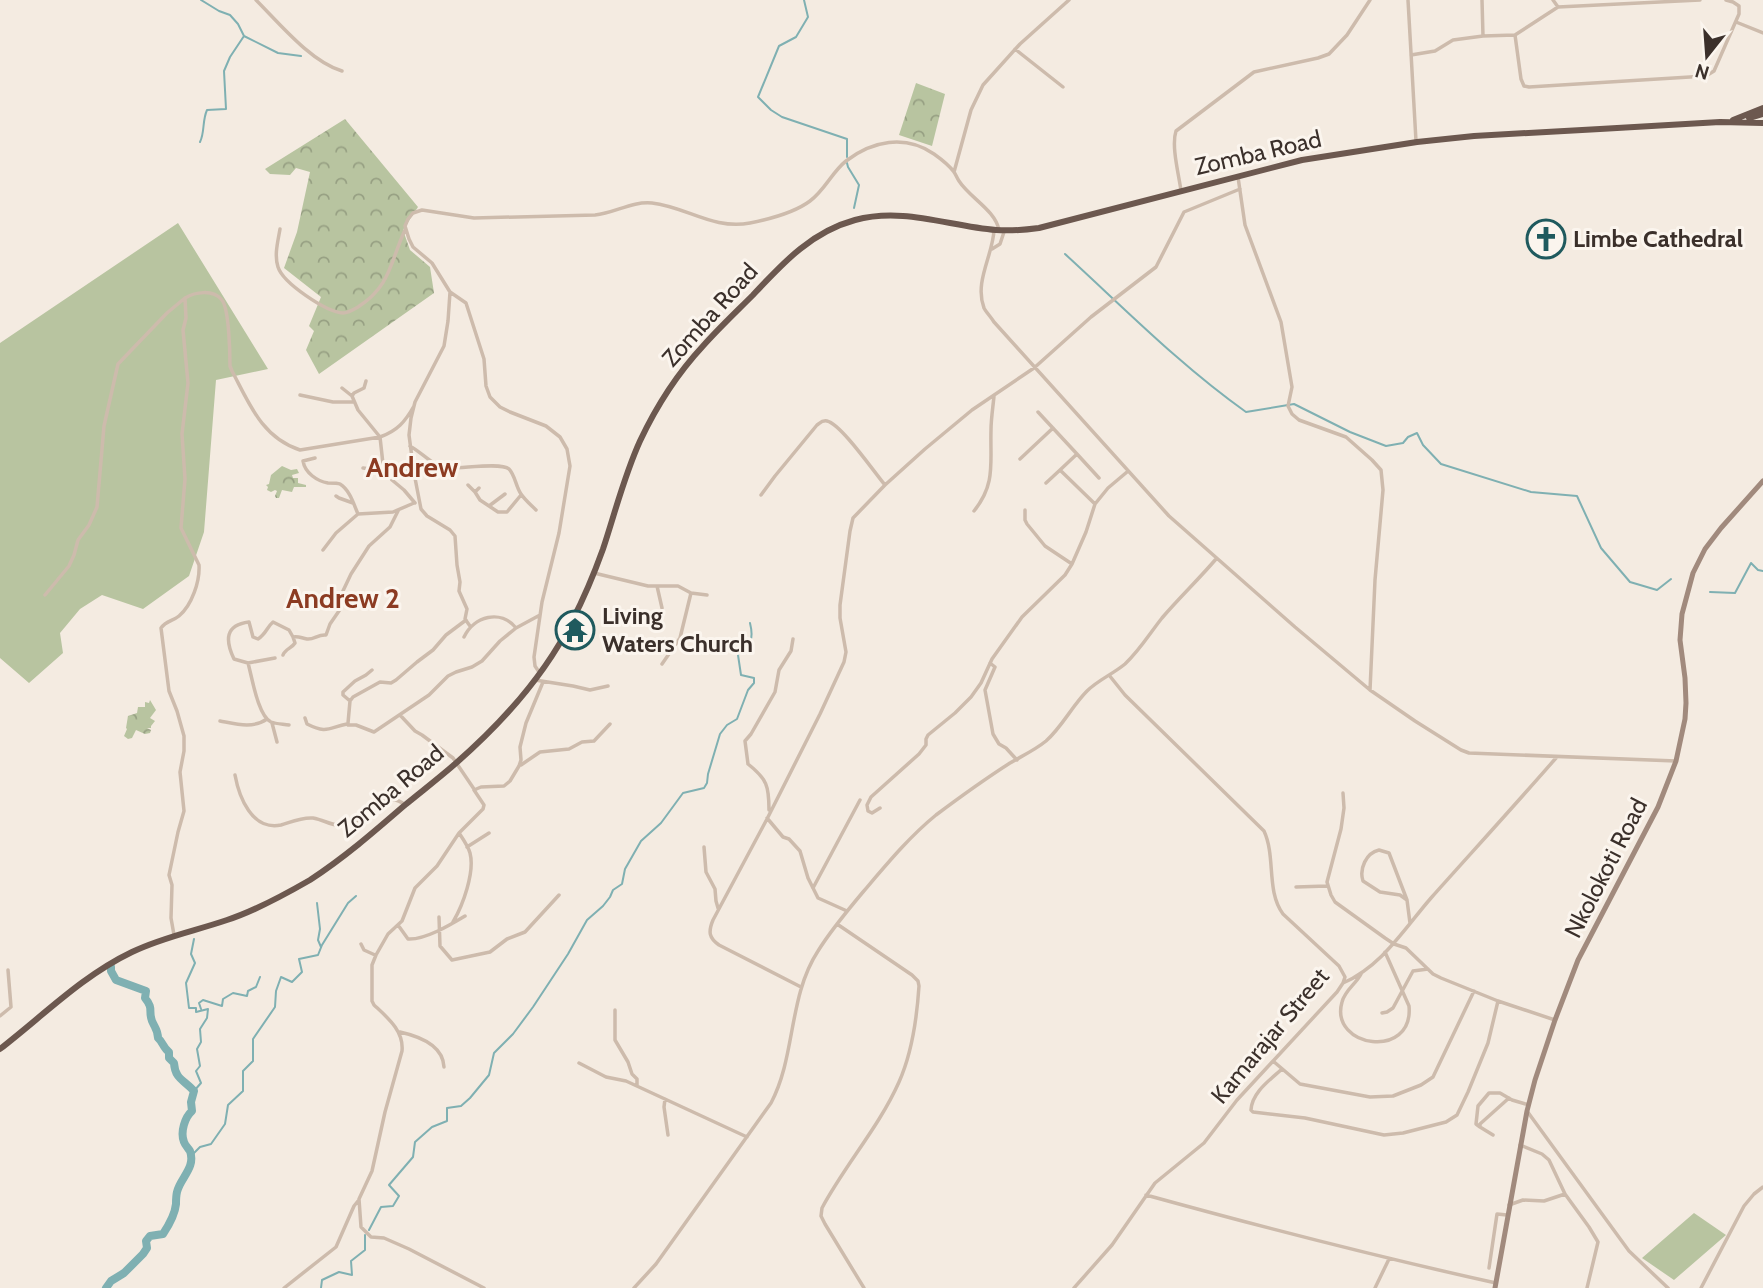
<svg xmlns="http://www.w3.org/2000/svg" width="1763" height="1288" font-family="Cabin,sans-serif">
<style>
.grass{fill:#b8c4a0}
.forest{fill:url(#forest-crowns)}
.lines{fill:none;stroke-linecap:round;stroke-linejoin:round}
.stream{stroke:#7fb0b2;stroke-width:2}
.river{stroke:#7fb0b2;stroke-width:8}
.minor{stroke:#cdbbac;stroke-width:3.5}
.secondary{stroke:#a18a7d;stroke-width:5}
.trunk{stroke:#6c584f;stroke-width:6}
.labels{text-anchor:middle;stroke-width:6;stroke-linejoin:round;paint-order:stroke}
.street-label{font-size:24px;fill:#3b302b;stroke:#fbf5ee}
.poi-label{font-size:24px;font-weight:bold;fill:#3b302b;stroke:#fbf5ee;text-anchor:start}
.quarter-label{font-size:28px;font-weight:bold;fill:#8c3b22;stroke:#fbf5ee}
</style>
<defs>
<pattern id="forest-crowns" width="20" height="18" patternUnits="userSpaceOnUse" patternTransform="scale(1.75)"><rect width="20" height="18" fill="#b8c4a0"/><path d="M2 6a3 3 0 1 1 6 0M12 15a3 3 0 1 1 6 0" fill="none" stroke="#97a083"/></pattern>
</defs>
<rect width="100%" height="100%" fill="#f4ebe1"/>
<path class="grass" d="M178,223L268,369L216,380L204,532L189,576L143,609L102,595L80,609L60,633L63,653L29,683L0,658V343Z
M1694,1213L1726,1235L1674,1280L1642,1258Z"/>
<path class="forest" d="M916,83L945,94L932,146L899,135Z
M345,119L418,207L403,230L410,250L430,267L434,293L319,374L306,350L314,331L309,326L321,297L284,268L297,232L310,172L296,168L290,175L270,174L265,169Z
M282,466L291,470L297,469L299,473L292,475L293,478H298V483L306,485V487H294L292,492L282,490L279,498H276L275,496L277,491L275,490L271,492L267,490L268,487L266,485L269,484L271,475Z
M150,700L156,710L150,718L155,721L151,726V728H147L151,730L150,733L145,734L136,730L132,738L128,739L124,736L127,729L126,728L128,716L137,713L138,707H145V702L149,703Z"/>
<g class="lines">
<path class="stream" d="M201,0L219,11L230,15L238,24L244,36L278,53L301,56
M804,0L808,17L796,37L779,46L758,97L771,110L782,117L847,139V157
M200,142C205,132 202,121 207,110L226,109L224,71L230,57L244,36
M847,163L848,167L859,185L854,208
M1065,254C1124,308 1181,366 1246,412L1294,404L1350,432L1386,446L1403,443L1408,437L1417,433L1423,445L1441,464L1531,492L1577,496L1601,548L1630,582L1657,590L1671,579
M1710,592L1735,593L1751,563L1758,570L1763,571
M317,903L320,929L318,940L321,947
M201,1009L199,1003L203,1000L222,1006L223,999L233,993L247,996L248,991L256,987L260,977
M194,1091L201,1083L196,1071L200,1066L197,1049L201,1042L200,1029L207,1018L208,1009L196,1012V1008H189L186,983L195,963L191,954L194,939
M190,1157L200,1147L211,1144L225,1124L228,1105L243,1091V1071L253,1061V1039L275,1007L276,991L281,977L292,982L302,972L299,959L318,955L322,945L348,903L356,896
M369,1230L381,1207L393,1206L399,1196L389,1185L413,1157L415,1142L432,1127L447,1121V1108L461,1106L470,1098L489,1075L494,1053L513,1034L533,1007L568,954L587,920L603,906L610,897L613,890L622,884L625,869L641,841L661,823L683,793L704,788L707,783L708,774L720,734L727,725L737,719L748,690L754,683V678L741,675L738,655C751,645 754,639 750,623
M321,1288L322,1280L339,1272L352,1275L351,1261L365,1250V1235"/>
<path class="river" d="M106,1288L111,1281L124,1273L143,1254L147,1248L146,1241L150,1236L163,1234C169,1225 175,1214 176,1204C176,1200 176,1196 177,1192C180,1178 196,1168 190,1151C188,1148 185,1145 184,1142C180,1132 185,1117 192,1111L191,1102L194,1091C184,1080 175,1079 174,1063L169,1058V1052C163,1048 163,1042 158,1038C158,1030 155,1028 152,1021C148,1010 154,1009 145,998L146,991L116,980L111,971V967"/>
<path class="minor" d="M256,0C279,23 311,62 342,71
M1408,0L1416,141
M1482,0L1483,36
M1553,0L1558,7
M1736,22L1763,33
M1515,35L1521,79L1524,86L1529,87L1706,76L1714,71L1739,14V6L1733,2L1726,0
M1015,49L1063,87
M1411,55L1435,51L1453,40L1483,36L1515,35L1558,7L1700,0
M954,172L971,110L983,85L1020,44L1069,0
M1238,177L1245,225L1281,322L1292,387L1288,406L1292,414L1299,420L1346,437L1372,460L1381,470L1383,490L1375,580L1370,690
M1181,191C1179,175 1171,146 1176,131L1254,72L1318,58L1329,54L1347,35L1370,0
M280,229C278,241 274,255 278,267C283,283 326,312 343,313C348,313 353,310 358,307C391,286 390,262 405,230
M994,230C993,255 974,282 984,308C986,312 991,317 994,322L1169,516L1295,627L1370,690L1415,721L1461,750L1469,753L1676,761
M992,249L1000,244L1004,232
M450,292L448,321L444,346L415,402L411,418L409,435L414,473L421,509L427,516L450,530L455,536L457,565L460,582L459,591L467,609L465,619L470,626
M342,388L352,396L358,410L380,437L383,464L386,471L392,480L404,490L415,503
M300,395L333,402H353
M352,396L354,393L364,388L366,381
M1038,412L1077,454L1060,470L1095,504
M410,446C424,454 432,466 448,468C461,469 501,462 509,469C515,475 516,487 521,494C525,500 531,505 536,510
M1077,454L1099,478
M315,458L303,461C305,473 317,481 328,483C331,483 338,483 340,484C350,490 354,505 358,514
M1020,459L1053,428
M363,468L386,471
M389,476L399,469L414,473
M1046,483L1060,470
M468,485L475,492
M479,488L475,492L480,500L489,506L505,494
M761,495L775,476L817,425C820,423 822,420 827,421C841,424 874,472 885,485
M336,496L339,498L353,503
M489,506L498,512H507L521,495
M1025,510V520L1027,524L1045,546L1072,564
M974,511C996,484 990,463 991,430C991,419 993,407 994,396
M323,550L336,533L358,514L393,512L414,503
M594,573L648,586H678L691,593L680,638L662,664
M657,586L662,608
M691,593L707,595
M45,595L69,566L74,555L78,540L89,525L97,507L104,426L118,364L167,313L185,298
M464,637C474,616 501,609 516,628
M283,655C285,649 292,648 295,643L293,637
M275,658L248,663L234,659C225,640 225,625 249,622L253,637L258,639C266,634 267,627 273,622L289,630L293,637C299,636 301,638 307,639C314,640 318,634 326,635L330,624L341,608L342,593L351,574L369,546L390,527L398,511
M248,663C252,677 258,716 271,722C276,724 283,724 289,725
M990,663L995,667L985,690L993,734L999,744L1006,748L1017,760
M539,672L535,666L534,657L542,602L559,533L570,466L567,449L560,437L546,426L510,412L500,407L490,397L486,386L484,359L466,303L450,292L432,263L413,247L409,239L405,226L408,219L413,213L422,210L474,218L595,215C615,213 632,201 652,203C687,207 713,230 750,223C770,219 794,213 810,201C825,190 832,172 846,161C872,141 905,134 934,154C941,159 949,165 954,172C956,175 957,178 959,181C970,198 995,210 999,230
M535,680L573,686L590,690L608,686
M350,701L343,695V692L355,681L366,675L372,670
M400,715L415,731L422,735L453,758L474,789
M305,718L307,724C327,734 328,728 347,724L348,725H356L374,732L429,695L448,676L456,672L472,667L482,661L500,641L516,628L540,615
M220,721C236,724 253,729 267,719
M272,723L277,742
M348,723L350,701L353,697L380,682L391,683L396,680L417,662L433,650L446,635L466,620
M521,765L540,752L569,749L582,742L594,741L610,724
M235,775C239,797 252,831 281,825C291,822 302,817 313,818C329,821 335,830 355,822C360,820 363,815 367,811C378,802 393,794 405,805
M1343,793L1344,808L1341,829L1327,882L1331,895L1335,902L1385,938L1394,944L1406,948L1433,974L1441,978L1498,1001L1555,1020
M880,808L872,813L868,811L867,805L871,797L919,754L926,745V739L928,735L955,713L971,697L981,683L992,659L1022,617L1065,575L1072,564L1086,532L1095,504L1108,488L1127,472
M769,810C769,786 767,779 748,764L745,741L751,734L775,692L779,670L791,651L793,639
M767,818L783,837L789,839L800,851L808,878L818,898L847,911
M467,847L489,833
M704,847L706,872L715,889L716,901L718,908
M1379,850L1389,853L1407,900L1400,895L1380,892L1363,881C1359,869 1366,853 1379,850Z
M1296,887L1327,886
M813,888L860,800
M1407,900L1410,923
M439,917L440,946L452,960L490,952L507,939L525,932L559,895
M453,922C463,905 475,872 470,853C468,846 463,839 459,833
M837,924L912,975L918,981L919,986C917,1017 912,1053 899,1082C879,1127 845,1165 822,1208L821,1216L825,1224L864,1288
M398,925L408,939C425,940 450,925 465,916
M174,935L171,918L172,885L169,875L178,832L184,811L180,772L184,751V736L177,711L169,691L161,628C166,621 173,621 179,616C192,605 200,581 199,565L181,528L185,479L182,434L188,383L183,330L186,318L185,298C195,292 213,289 222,300C229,309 230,352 230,366L232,371C249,403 262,438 300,450L380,437C397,431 405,422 414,406
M361,944L364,950L375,955
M1361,974C1356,984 1345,990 1342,1002C1329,1048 1414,1060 1409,1006L1385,952
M1343,983C1382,966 1404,929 1431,898C1473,851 1515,805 1556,758
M801,987L719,945C709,938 708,932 713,920L767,819L820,714L844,662L846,652L840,618V605L850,531L853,518L885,485L925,449L972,410L1034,368L1091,317L1156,267L1184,212L1240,189
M615,1010V1040L628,1062L632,1074L637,1079V1085
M1382,1013L1387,1012L1393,1008L1413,971L1428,969
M0,1016L11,1007L8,970
M400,1032C418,1036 443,1045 444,1067
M1273,1061L1300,1084L1370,1097L1393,1096L1421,1085L1433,1077L1474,991
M579,1063L606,1077L626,1081L747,1137
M1282,1069C1270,1080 1252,1092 1251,1110L1253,1112L1305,1118L1384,1135L1403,1133L1446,1122L1457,1115L1468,1092L1488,1043L1498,1001
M665,1099L664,1107L668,1135
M1527,1111L1629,1251L1668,1288
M1480,1127L1476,1124L1478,1106L1489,1093H1500L1512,1100L1529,1105
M1493,1135L1480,1127V1124L1509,1098
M1520,1145L1542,1154L1549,1160L1565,1194L1589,1227L1598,1242L1587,1288
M1146,1195C1262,1227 1378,1257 1496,1283
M1509,1205L1523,1200L1544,1201L1565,1194
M1489,1268L1497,1214L1507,1215
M284,1288L336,1247L354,1206L358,1201
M484,1288L409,1249L384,1238L371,1237L361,1227L359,1199L372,1171L385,1112L402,1051C404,1031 388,1018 374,1005L372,1001V965L376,955L388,934L402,921L415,888L437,866L459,833L483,809L484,805L474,790L481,787L504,786L510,781L519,766L521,760L520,747L526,723L543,682
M634,1288L656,1264L771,1103C796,1056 788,997 818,951C831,930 847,911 863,892C886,865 909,837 936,815C960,797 985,779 1010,763C1022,756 1035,750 1046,741C1062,727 1072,706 1087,691C1098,680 1113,674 1125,664C1140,650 1150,633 1162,618C1179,598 1199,579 1216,559
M1074,1288L1112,1245L1155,1183L1204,1143L1237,1100L1337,992L1343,983L1345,977L1339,966L1283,914C1266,891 1276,857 1264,831L1125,695L1109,675
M1375,1288L1389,1259
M1701,1288L1744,1206L1754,1194L1763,1187"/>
<path class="secondary" d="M1495,1288L1527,1111L1535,1080L1555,1020L1578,960L1658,807L1676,761L1685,719L1686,703L1685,678L1680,640L1682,614L1693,573L1705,549L1721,528L1763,481"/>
<path class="trunk" d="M1749,118L1763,114
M1733,120L1763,108
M0,1049C44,1015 82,976 132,952C163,937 195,931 227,920C255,911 284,895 310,880C344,858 375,831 405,805C422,791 439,778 455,764C502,723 544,677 572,621C584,598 594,574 603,549C615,513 624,476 640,441C656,407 677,374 703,346C719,328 736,312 753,295C783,263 811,232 855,220C903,207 948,226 996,230C1010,231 1024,230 1039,228L1302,160L1417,142L1474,136L1600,129L1720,122L1763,123"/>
</g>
<defs>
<symbol id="church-ring" viewBox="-11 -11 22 22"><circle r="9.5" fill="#fbf5ee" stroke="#1f5a5e" stroke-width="1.5"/><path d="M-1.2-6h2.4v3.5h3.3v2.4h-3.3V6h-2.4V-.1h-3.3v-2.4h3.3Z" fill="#1f5a5e"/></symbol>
<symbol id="temple-ring" viewBox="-11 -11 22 22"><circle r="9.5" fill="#fbf5ee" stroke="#1f5a5e" stroke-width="1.5"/><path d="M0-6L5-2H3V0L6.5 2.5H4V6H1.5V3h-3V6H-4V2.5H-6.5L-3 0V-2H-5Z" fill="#1f5a5e"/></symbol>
</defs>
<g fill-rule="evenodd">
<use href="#church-ring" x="1524" y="217" width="44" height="44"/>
<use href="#temple-ring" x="553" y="608" width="44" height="44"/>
</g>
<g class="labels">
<g class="street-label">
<text transform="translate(1258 153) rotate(-13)" y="8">Zomba Road</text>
<text transform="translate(710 315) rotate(-48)" y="8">Zomba Road</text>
<text transform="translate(391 791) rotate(-40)" y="8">Zomba Road</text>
<text transform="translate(1606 868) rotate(-63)" y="8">Nkolokoti Road</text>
<text transform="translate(1270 1036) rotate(-50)" y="8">Kamarajar Street</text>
</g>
<g class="poi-label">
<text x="1573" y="247">Limbe Cathedral</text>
<text x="602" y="624">Living<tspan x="602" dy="28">Waters Church</tspan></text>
</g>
<g class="quarter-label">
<text x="412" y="477">Andrew</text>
<text x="343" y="608">Andrew 2</text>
</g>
</g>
<g transform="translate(1707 56) rotate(197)" stroke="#fbf5ee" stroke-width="5" paint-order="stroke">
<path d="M0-5L12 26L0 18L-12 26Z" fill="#3b302b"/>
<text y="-10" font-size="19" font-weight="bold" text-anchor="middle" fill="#3b302b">N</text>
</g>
</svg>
